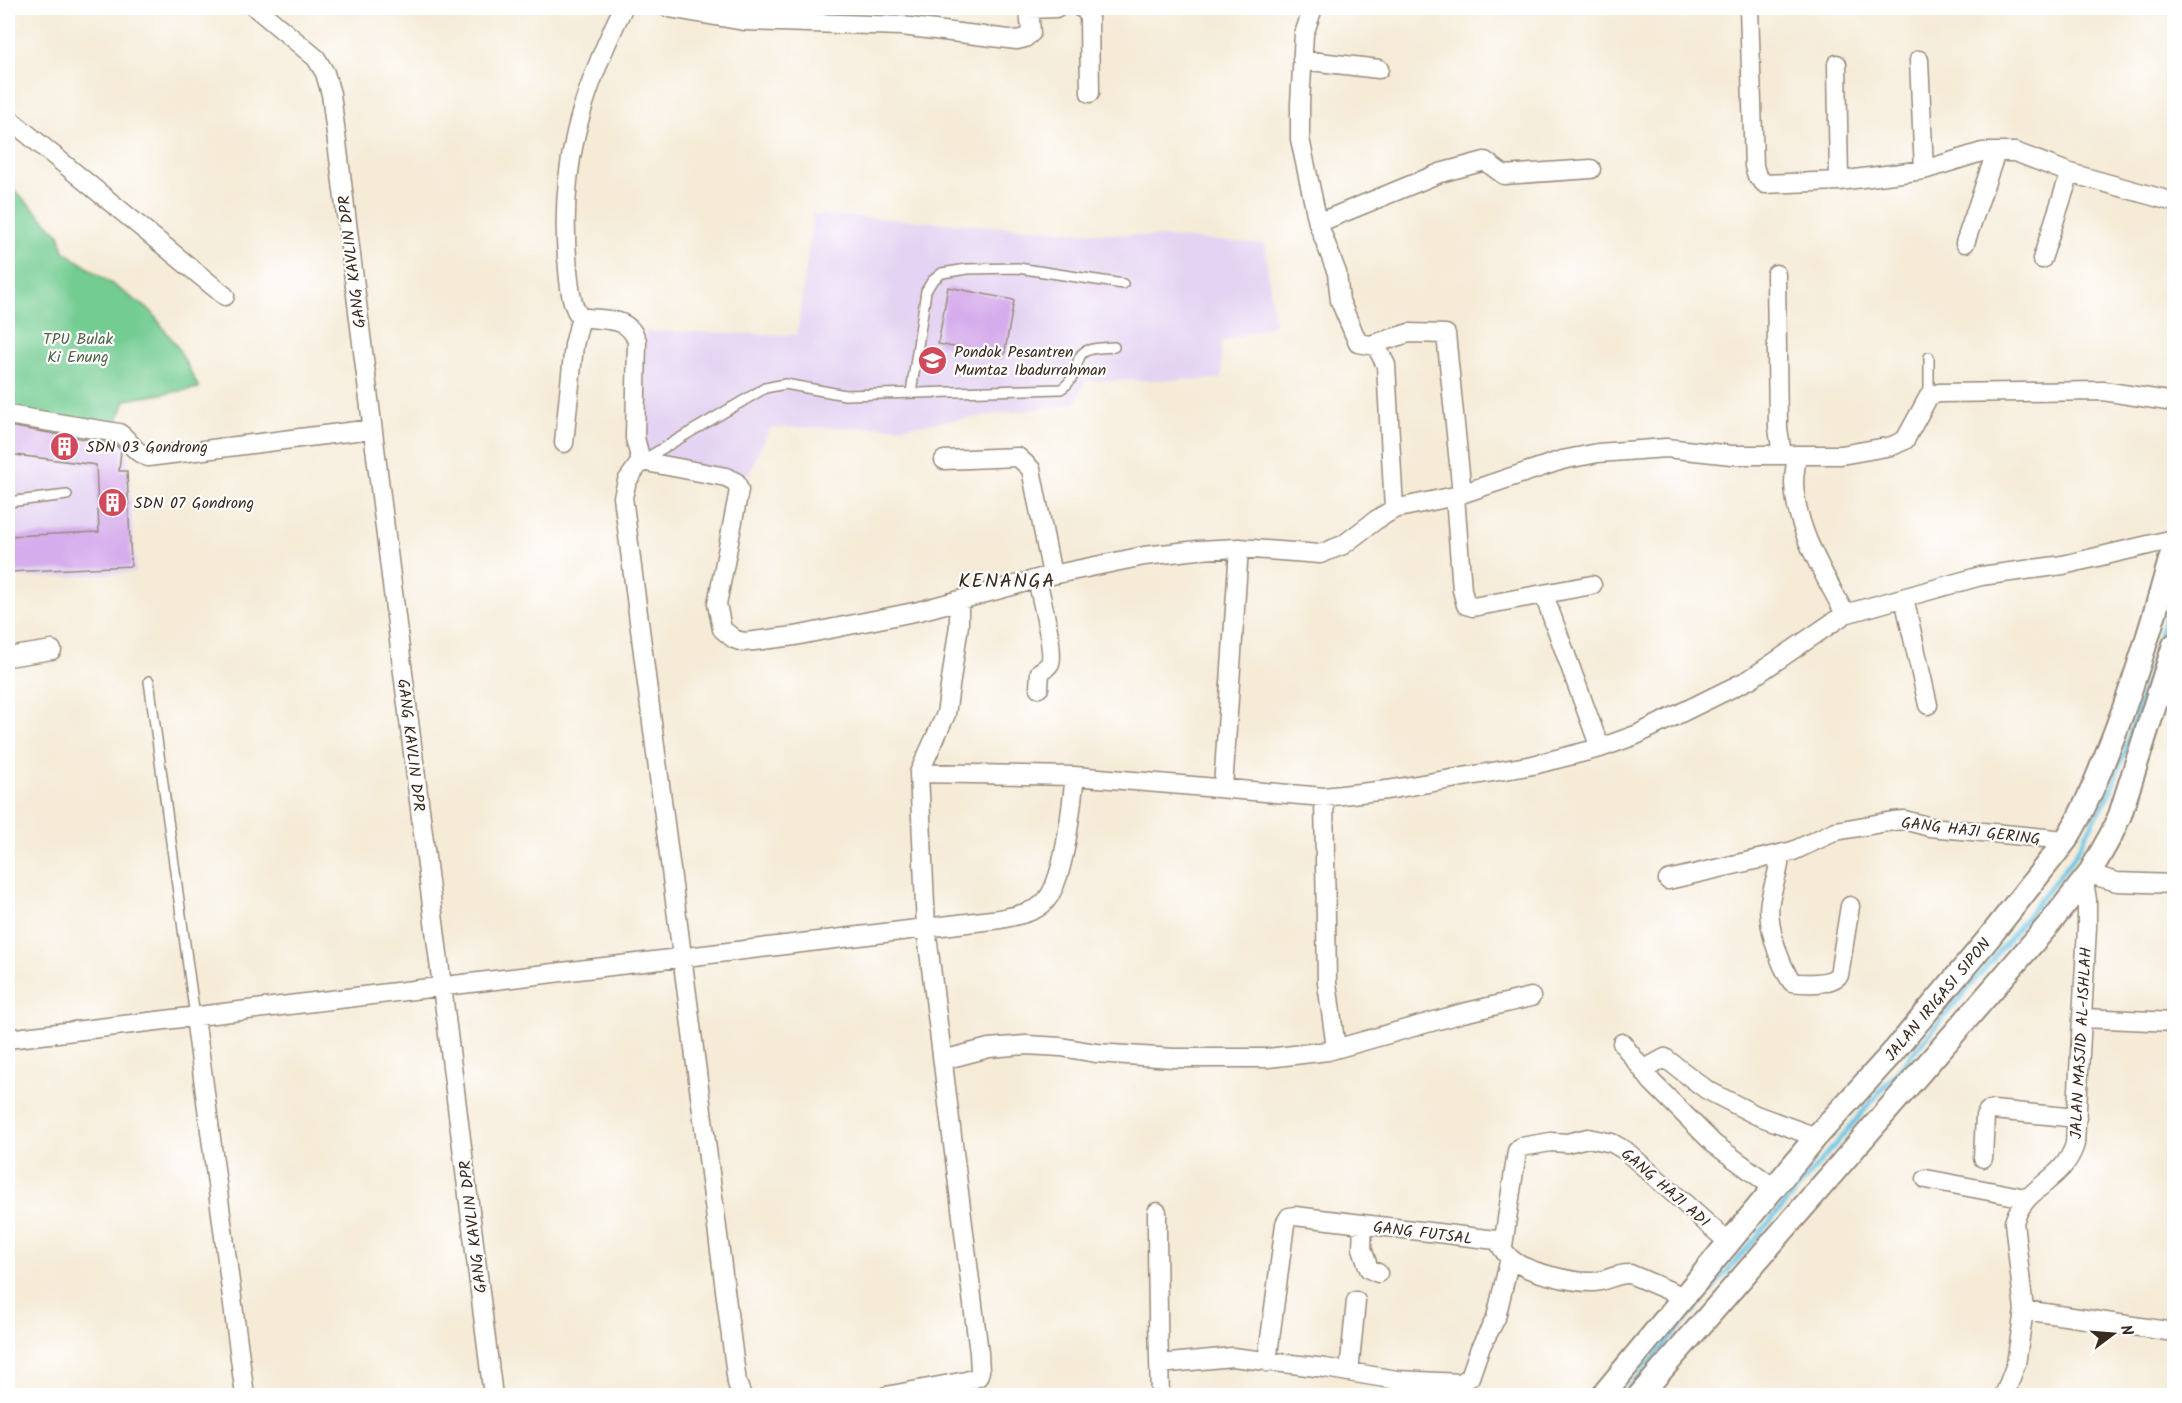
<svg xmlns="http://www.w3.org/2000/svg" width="2182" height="1403" font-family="Kalam,sans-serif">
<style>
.built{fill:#e4d3f2}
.green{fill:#73cc92;stroke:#577b58;stroke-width:1.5}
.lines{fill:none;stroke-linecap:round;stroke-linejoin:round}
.stream{stroke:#65c3e3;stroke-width:5}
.building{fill:#d6adec}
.service-casing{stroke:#988a7a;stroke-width:12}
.minor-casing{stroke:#988a7a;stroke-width:21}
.tertiary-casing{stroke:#988a7a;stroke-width:26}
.service{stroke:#fff;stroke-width:9}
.minor{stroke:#fff;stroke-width:18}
.tertiary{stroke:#fff;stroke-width:22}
.labels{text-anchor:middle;stroke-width:4.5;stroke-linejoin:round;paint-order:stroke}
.street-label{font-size:16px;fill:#3b2a1e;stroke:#fff}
.park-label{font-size:16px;fill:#4f6347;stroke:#fff}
.poi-label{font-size:16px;fill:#3b2a1e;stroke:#fff;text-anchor:start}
.quarter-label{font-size:20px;letter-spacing:1.5px;fill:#3b2a1e;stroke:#fff}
</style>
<rect width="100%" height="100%" fill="#fff"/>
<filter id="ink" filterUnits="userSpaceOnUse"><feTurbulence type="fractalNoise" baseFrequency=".0167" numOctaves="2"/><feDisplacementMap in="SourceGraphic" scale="12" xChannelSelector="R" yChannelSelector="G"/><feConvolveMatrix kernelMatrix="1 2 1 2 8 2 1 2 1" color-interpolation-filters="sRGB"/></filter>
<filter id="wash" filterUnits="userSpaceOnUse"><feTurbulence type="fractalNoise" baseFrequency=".008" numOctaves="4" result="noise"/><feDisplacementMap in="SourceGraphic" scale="24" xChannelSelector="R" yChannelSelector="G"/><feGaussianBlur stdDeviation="1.35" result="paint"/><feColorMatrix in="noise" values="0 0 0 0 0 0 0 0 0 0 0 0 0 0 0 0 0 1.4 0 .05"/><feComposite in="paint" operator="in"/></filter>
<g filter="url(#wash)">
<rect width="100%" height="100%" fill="#f5ebd7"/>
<path class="built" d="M813,214L1265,244L1274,324L1221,342L1222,379L1085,381L1075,404L902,427L770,428L748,475L664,461L643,452L645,331L797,335Z
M8,419L126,436L136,572L61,577L8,578Z"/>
<path class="green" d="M8,184L59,234L64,251L151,311L178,348L199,388L125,400L115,430L8,410Z"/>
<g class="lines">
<path class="stream" d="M1621,1396L1993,959L2074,857L2111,790L2126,749L2174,588"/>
</g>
<g id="blocks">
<path class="building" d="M948,287L1014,300L1004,357L938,344Z
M8,426L114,444L121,450L119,471H127L131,566L8,572V536L99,532L96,465L8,454Z"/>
</g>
</g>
<g filter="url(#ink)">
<use href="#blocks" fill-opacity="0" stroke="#988a7a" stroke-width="1.5"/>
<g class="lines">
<defs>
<path id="service" d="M1929,357V396
M911,393L926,291L932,281L942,273L967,269L1018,268L1123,284
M643,460L765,388L785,384L845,395L1061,389C1080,377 1074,358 1084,352C1092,347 1104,348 1114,347
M8,502L67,495
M149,681L195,1017"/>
<path id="minor" d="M256,8L316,58L325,73L331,94L493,1396
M623,8C580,96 558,170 568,269C569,281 571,309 581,317C604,321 628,315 637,341L635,438L641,461
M669,8L744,21L902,26L1017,40L1025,38L1031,33L1029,8
M1081,8L1086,10L1089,18L1090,93
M1313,8L1304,34L1300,104V139L1318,223L1337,273L1340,301L1358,343L1376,346L1386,365L1394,509
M1749,8L1754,166L1757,176L1765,184L1839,181L1924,170L1982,152H2015L2070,173L2174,202
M1029,9L1056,8
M1302,60L1379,69
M1919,60L1924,170
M1837,64L1839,181
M8,118L225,296
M1318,223L1440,173L1485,161L1504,175L1591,169
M1965,243L1996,152
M2042,259L2070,173
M1776,274L1778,428L1782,455
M1373,344L1409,333L1446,334L1462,494
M8,415L119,433C131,441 134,453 148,457L372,429
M564,443L574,345L581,317
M1797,455C1796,464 1794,474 1794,483C1796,531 1824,573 1845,614
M944,460L1018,457L1031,469L1052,575
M641,461L726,477L736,482L739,490L717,604L722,629L734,639L743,642L754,641L795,636L919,611L1052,575L1144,556L1198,550L1239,548L1320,554L1343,545L1376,520L1394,509L1455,496L1562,460L1598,453L1666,448L1732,455H1841L1892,446L1905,440L1929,396L1939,393L2103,391L2174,402
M641,461L627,481L623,497L737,1383L742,1396
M1455,496L1462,590L1466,605L1473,607L1592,585
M1037,579C1040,593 1055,652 1050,663C1048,667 1043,670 1040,672L1039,688
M1544,595L1600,748
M1904,598L1928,705
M8,657L52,650
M919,773L1075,776L1324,797L1387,790L1533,765L1600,748L1636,735L1750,679L1845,614L1981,576L2063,565L2174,539
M1223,788L1239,548
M1324,797L1327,983L1336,1048
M1780,854C1780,871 1773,884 1770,901C1766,922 1779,964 1792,982C1804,984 1830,985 1839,975L1850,906
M2089,874L2117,882L2174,884
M1668,880L1793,851L1836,831L1893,821L1904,820L1930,827L2066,840
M195,1017L245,1396
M2083,1018L2174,1022
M8,1039L1000,919C1013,916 1029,914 1040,906C1065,890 1071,806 1075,776
M1622,1043L1652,1082L1714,1144L1774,1188
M943,1060L989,1048L1026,1045L1061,1047L1096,1053L1173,1058H1268L1328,1051L1463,1013L1531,997
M1643,1070L1665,1058L1707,1090L1756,1115L1816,1137
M1983,1158L1985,1116L1988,1111L1993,1110L2077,1118
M1926,1179L2026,1198
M1157,1212C1157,1273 1158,1334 1160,1396
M1363,1225L1362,1248L1369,1269L1378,1273
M1503,1246L1517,1151L1521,1147L1551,1142L1567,1143L1588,1138L1612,1143L1626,1151L1729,1243
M2024,1310L2174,1332
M1267,1362L1285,1224L1289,1217L1295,1216L1496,1240C1502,1246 1504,1253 1510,1258C1524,1272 1575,1283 1594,1282C1607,1281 1617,1273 1630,1274L1684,1297
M1160,1364L1232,1357L1325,1368L1397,1380L1461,1383L1470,1377L1480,1348L1496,1318L1510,1258
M1349,1372L1356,1301
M886,1396L966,1381L978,1377L980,1371L979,1353L926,927L919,773L946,714L959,625V601
M2004,1396L2016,1364L2024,1310L2014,1222C2026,1184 2063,1183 2075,1144L2087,928V900L2084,880"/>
<path id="tertiary" d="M1602,1396L1816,1137L1894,1051L1988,939L2066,840C2086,808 2100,771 2114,735C2138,673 2156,610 2174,546
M1639,1396L2051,922L2089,874L2111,835L2120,815L2174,645"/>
</defs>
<use href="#service" class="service-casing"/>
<use href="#minor" class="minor-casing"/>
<use href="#tertiary" class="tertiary-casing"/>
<use href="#service" class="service"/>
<use href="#minor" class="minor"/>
<use href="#tertiary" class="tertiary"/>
</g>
</g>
<defs>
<symbol id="school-disc" viewBox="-11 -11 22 22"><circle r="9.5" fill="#d1495b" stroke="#fff"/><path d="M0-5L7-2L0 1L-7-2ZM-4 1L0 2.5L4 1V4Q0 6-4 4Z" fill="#fff"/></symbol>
<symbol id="building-disc" viewBox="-11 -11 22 22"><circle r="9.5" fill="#d1495b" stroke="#fff"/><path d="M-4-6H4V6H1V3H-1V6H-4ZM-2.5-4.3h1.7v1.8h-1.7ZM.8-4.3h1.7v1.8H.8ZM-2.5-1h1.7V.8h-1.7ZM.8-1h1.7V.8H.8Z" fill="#fff"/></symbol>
</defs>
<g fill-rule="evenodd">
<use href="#school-disc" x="916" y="344" width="33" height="33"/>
<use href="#building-disc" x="48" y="430" width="33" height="33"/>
<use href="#building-disc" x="96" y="486" width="33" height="33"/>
</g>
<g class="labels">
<g class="street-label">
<text transform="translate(351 262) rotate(-97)" y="6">GANG KAVLIN DPR</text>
<text transform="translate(412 745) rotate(83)" y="6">GANG KAVLIN DPR</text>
<text transform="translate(1971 830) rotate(7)" y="6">GANG HAJI GERING</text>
<text transform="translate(1937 999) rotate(-50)" y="6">JALAN IRIGASI SIPON</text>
<text transform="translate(2080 1043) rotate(-87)" y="6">JALAN MASJID AL-ISHLAH</text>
<text transform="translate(1666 1187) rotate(41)" y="6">GANG HAJI ADI</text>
<text transform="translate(472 1227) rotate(-97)" y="6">GANG KAVLIN DPR</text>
<text transform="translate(1423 1232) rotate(7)" y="6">GANG FUTSAL</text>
</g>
<g class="park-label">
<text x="78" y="344">TPU Bulak<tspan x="78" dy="18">Ki Enung</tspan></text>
</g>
<g class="poi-label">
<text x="954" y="357">Pondok Pesantren<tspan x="954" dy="18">Mumtaz Ibadurrahman</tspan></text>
<text x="86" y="452">SDN 03 Gondrong</text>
<text x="134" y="508">SDN 07 Gondrong</text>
</g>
<g class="quarter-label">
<text x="1007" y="587">KENANGA</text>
</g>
</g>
<rect width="2182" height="1403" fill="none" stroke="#fff" stroke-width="30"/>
<g transform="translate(2113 1334) rotate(74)" stroke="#ffffff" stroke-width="4.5" paint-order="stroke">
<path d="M0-4.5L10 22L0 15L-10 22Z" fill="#3b2a1e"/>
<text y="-9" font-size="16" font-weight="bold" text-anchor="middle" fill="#3b2a1e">N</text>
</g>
</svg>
